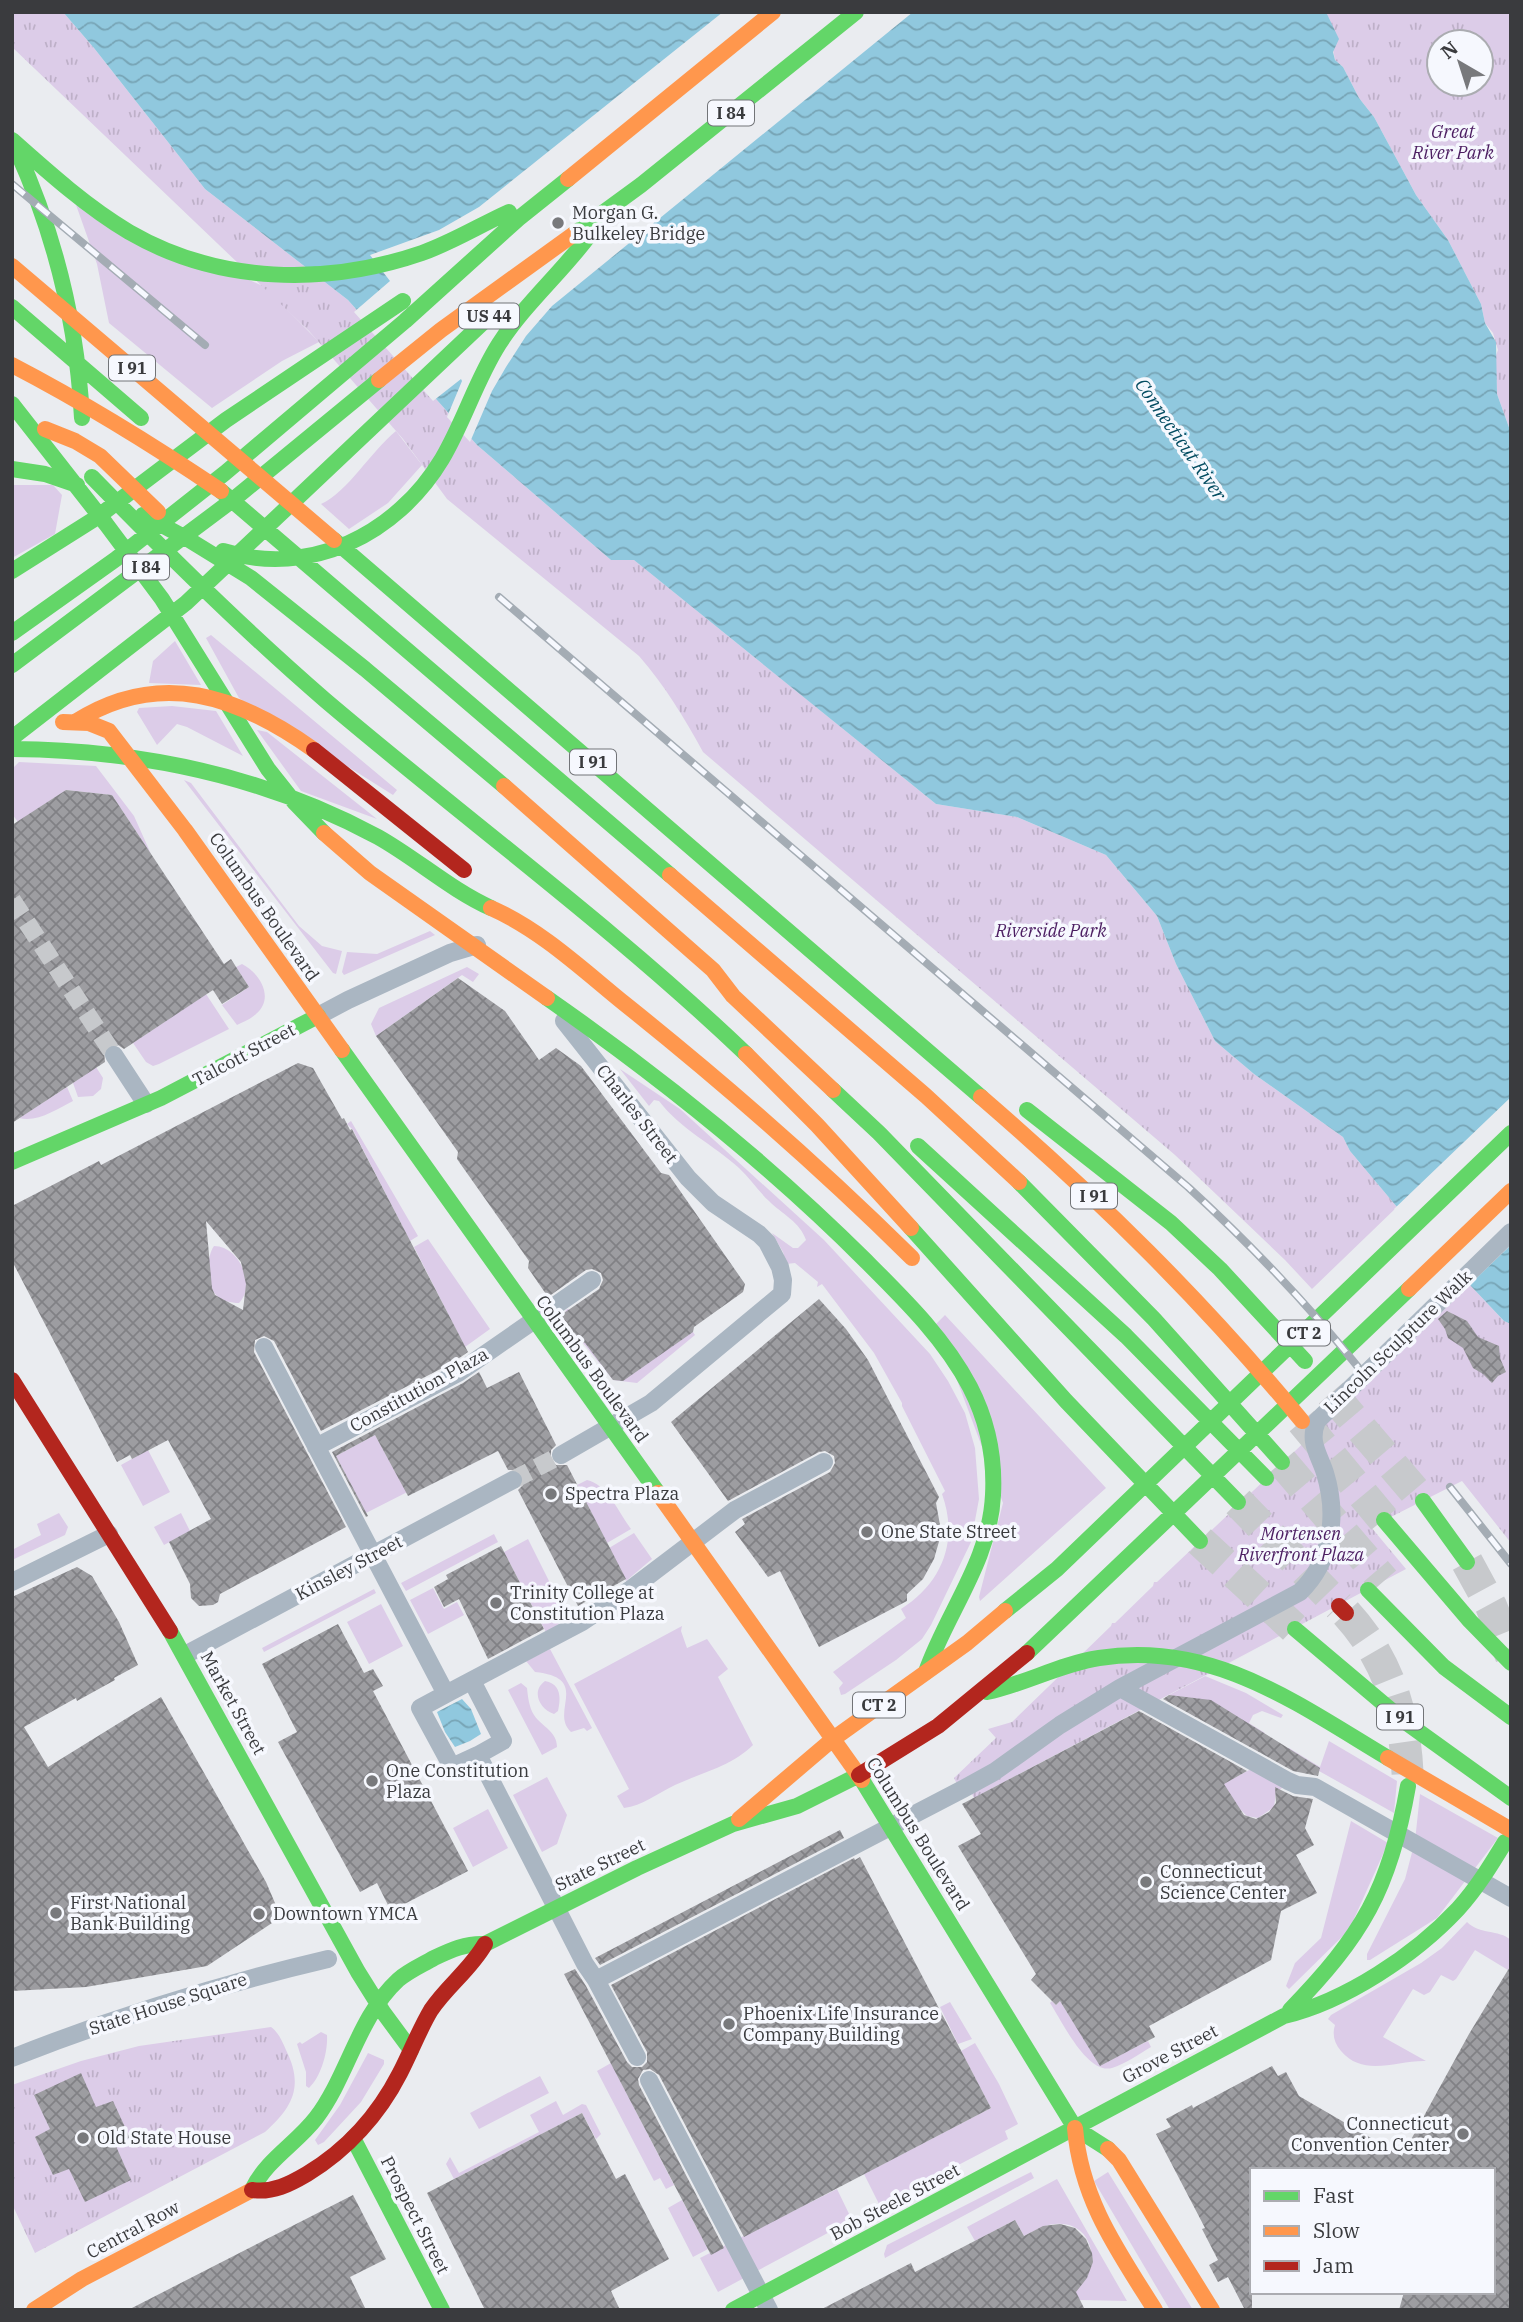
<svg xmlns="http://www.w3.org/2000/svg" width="1523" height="2322" font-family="'IBM Plex Serif',serif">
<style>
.green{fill:#dccce8}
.park{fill:url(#park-tufts);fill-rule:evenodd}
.water{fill:url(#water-waves)}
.pier{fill:#eaecf0}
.building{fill:url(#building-cross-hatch);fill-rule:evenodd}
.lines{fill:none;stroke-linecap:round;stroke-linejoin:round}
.street-tunnel{stroke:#c7c9cc;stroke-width:18;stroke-dasharray:18 9;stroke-linecap:butt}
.highway-tunnel{stroke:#c7c9cc;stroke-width:32;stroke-dasharray:32 16;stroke-linecap:butt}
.street{stroke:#aab6c2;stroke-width:18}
.fast{stroke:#63d668;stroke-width:16}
.slow{stroke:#ff974d;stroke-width:16}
.jam{stroke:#b3261e;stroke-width:16}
.rail-casing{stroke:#a4acb4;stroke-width:8}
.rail{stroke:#f6f8fe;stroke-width:5;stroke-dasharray:16;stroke-linecap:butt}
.poi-dot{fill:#78797c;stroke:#f6f8fe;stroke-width:2.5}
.labels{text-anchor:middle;stroke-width:7;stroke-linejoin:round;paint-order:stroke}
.shield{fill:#f6f8fe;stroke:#727478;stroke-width:2}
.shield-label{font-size:16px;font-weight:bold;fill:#3a3b3e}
.park-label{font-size:18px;font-style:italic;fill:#4c1e62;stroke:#f6f8fe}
.poi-label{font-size:18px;fill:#3a3b3e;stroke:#f6f8fe;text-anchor:start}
.street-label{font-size:18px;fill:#3a3b3e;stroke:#f6f8fe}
.water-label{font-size:19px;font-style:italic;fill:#044c61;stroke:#f6f8fe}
</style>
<defs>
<pattern id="park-tufts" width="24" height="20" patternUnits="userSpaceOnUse" patternTransform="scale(1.75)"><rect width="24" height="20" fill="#dccce8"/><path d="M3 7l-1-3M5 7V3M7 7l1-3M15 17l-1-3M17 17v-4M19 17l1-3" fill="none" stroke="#beb0c8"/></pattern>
<pattern id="water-waves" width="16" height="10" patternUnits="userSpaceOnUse" patternTransform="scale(1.75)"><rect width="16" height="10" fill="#90c8de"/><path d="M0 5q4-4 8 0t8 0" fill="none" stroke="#77a4b5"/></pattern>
<pattern id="building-cross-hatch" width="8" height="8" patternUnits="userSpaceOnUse" patternTransform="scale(1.75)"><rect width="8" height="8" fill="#9d9da1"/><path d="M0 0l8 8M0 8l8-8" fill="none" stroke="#818185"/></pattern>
</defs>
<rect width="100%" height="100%" fill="#eaecf0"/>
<path class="green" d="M1463,12H1511V103L1481,42Z
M75,202L265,287L319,342L282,361L212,408L109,323L97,264Z
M396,431L422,465L388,503L349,529L321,504C348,492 371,451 396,431Z
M12,485H53L62,495L55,534L12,558Z
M211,635L397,790L393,795L239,698L206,638Z
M175,641L201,685L149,683L153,661Z
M172,706L216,711L243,756L187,727L177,724L157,745L137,712L139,708Z
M257,730L267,732L377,819L301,791Z
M19,762L96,766L134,816L151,854L112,795L66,790L18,822L12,814V769Z
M184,780L191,783L299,926L322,946L342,951L336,974L333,973Z
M430,931L435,935L344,975L342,972L347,952L377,954Z
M242,964C260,973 275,998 256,1014C251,1019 243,1022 237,1025L222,1005L249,987L236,967Z
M467,967L479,974L473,982L462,975L376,1036L371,1024L379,1008Z
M206,994L229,1029L159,1064L153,1066L146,1062L133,1043Z
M96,1067L103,1078L101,1089L93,1096L78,1097L73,1083Z
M620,1069L680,1109L824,1240L930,1354L948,1381L965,1413L975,1448L979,1499L971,1542L931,1625L922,1639L896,1660L845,1694L841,1695L839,1688L843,1683L833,1672L906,1618L901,1609C942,1583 959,1541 942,1494L945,1491L902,1406V1403L874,1353L822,1284L817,1287L818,1282L795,1263L786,1264L783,1252L772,1233L793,1248H798L806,1240C800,1222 782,1214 769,1201C758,1191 750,1178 739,1168C714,1145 680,1129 659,1101L654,1100L649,1106Z
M67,1087L73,1101C57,1109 37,1123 19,1118Z
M351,1121L418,1236L410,1241L353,1130L347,1124Z
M428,1239L490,1329L465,1347L414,1247Z
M214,1246C239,1246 257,1285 239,1303C231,1303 223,1301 217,1296C206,1286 206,1257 214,1246Z
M567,1309L693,1332L695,1335L637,1383L613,1380L562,1317Z
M945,1315L1106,1488L980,1601L979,1597L1003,1503L936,1324Z
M375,1435L397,1475L490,1450L366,1513L336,1456Z
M148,1450L170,1492L143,1506L121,1465Z
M587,1480C607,1484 619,1513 631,1529L607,1543L577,1485Z
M59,1513L68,1527L65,1535L12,1560V1550L41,1535L37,1524Z
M181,1513L190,1531L164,1545L154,1527Z
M634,1533L652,1559L626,1581L609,1548Z
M494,1534L498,1542L406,1591L401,1583Z
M528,1539L565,1613L564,1619L547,1634L504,1552Z
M433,1588L444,1609L457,1602L464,1615L428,1634L410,1600Z
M374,1589L376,1593L264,1652L262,1648Z
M1354,1598L1205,1676L1246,1693L1283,1715L1281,1718L1262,1711L1253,1715L1249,1723L1265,1733L1253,1740L1224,1708L1211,1718L1169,1695Z
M381,1604L403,1646L369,1664L347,1622Z
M682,1626L681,1631L687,1648L707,1639L728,1669L718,1677L753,1745C732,1766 701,1773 675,1785C658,1793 642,1806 624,1808L617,1796L629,1789L574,1684Z
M550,1649L592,1728L587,1731L584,1728L571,1732C549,1712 592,1678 535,1672L526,1661Z
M545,1681C561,1684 561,1697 558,1711L554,1714C539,1709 531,1691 545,1681Z
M521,1683L527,1688C528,1697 529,1707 534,1715C542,1727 557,1731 557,1747L542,1755L508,1690Z
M1329,1741L1397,1781L1394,1813L1319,1771L1278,1754L1289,1748L1320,1767Z
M1253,1768L1285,1786L1276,1792L1274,1807L1258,1818L1247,1816L1241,1810L1238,1812L1212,1790Z
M547,1777L567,1815L557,1844L542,1852L513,1795Z
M1420,1794L1498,1838L1437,1918L1370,1960H1367V1954L1405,1879L1415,1841Z
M488,1809L508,1848L473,1867L453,1828Z
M1351,1821L1388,1843L1349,1930L1289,1989L1286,1986L1295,1963L1321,1938Z
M1467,1922C1480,1935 1498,1929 1511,1940V1965L1508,1970L1475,1950L1456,1979L1453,1981L1441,1975L1430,1992L1424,1995L1413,1989L1383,2037L1426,2061C1397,2060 1364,2078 1341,2051C1334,2043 1332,2034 1335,2025L1328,2019L1331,2015L1421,1963L1442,1948Z
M1052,2001L1056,2005L1060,2001L1100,2065L1148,2041L1151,2047C1139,2054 1125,2064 1112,2068C1087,2075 1062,2021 1050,2003Z
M950,2002L972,2039L958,2044L940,2007Z
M321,2032L327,2035C328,2052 321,2077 309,2088L306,2086V2072L297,2044L300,2042L302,2044Z
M975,2043L999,2084L1018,2124L1005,2131L1008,2139L880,2206L864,2174L991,2108L961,2051Z
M368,2053L384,2060V2064L361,2102L324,2142L318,2145L315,2140L340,2105Z
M611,2063L674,2185L666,2189L660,2178L654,2181L597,2071Z
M540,2076L549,2093L479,2129L470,2113Z
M556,2101L563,2115L582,2104L586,2105L601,2134L596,2139L582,2113L454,2179L446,2164L450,2157L459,2173L539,2132L530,2115Z
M1031,2172L1034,2178L885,2258L884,2254L887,2245Z
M1108,2172L1193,2310H1170L1094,2181Z
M1057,2179L1127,2301L1080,2300L1074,2290C1104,2269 1094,2220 1055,2224C1044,2225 1034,2231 1024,2236L1015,2220L975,2241L967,2227Z
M837,2189L852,2220L718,2292L700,2258Z
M682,2200L708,2249L693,2257L668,2208Z"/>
<path class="park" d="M12,12H63L94,48L205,189L348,300L477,445L611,560L633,559L936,804L1017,817L1106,855L1157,916L1176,964L1215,1041L1254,1074L1343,1137L1350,1151L1397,1207L1312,1289L1285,1260L1175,1155L703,752C684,717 665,686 639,656L447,499L403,439L309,331L12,47Z
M1326,12H1480L1511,69V433L1497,394L1495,358L1498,350L1493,333L1485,323L1481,304L1448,240L1416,195L1374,117L1359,98L1343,67L1335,60ZM1439,42H1481V84H1439Z
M1470,1285L1504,1321L1511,1324V1543L1462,1481L1371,1527L1406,1569L974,1798L971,1792L963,1796L954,1778L996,1738L988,1729L1012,1722L1111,1626L1112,1623H1115L1153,1586L1154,1582H1157Z
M271,2027C279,2033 282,2041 286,2050C304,2086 293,2107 265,2132L35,2253L12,2204V2085L81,2061L139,2046Z"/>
<path class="water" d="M63,12H1326L1339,39L1333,52L1335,60L1343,67L1359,98L1374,117L1416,195L1448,240L1481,304L1485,323L1496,342L1497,394L1511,433V1324L1504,1321L1470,1285L1476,1278L1397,1207L1350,1151L1343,1137L1254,1074L1215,1041L1176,964L1157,916L1106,855L1017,817L936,804L634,560H611L477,445L348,300L205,189L94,48Z
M462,1699L471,1709L481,1734L470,1741L455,1747L445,1732L437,1712Z"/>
<path class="pier" d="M723,12H913L552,306L526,336L506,367L492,391L470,442L447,417L462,381L461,379L433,401L354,312L390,281L370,255L439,230L479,207Z
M1511,1097V1245L1467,1287L1472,1278L1394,1209Z"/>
<path class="building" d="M66,790L112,795L224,964L231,959L249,987L222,1004L213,990L124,1049L118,1045H108L104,1051L105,1062L12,1123V825Z
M458,978L505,1011L539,1060L556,1048L581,1066L661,1173L669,1175L745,1284L743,1292L694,1327L693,1332L623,1381L613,1380L585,1343L579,1341L561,1315L599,1289L603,1280L601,1273L592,1269L586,1270L548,1297L528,1268L529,1261L457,1159L458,1152L376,1036Z
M298,1063L313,1068L342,1119L344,1118L350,1130L352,1129L468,1352L452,1363L321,1431L274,1341L264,1336L255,1340L254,1352L346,1527L220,1594L218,1602L213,1605L199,1606L191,1598L190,1584L169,1542L211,1519L168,1440L132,1459L130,1455L117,1462L12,1261V1206L99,1161L101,1165ZM206,1221L241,1262L246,1284L243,1310L215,1295L212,1288Z
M819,1299L846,1329L868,1360L939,1497L936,1503L940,1525V1538L934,1559L923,1579L907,1594V1601L819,1647L780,1571L768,1577L735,1532L745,1524L742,1519L830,1472L835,1463L834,1456L825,1451L819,1452L728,1501L671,1422Z
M1447,1311L1467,1321L1478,1337L1499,1346L1500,1358L1506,1372L1498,1376L1492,1383L1483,1374L1473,1368L1463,1348L1448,1338L1445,1329L1438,1319Z
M479,1372L487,1388L519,1372L556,1445L551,1450V1460L556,1465H567L626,1579L578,1606L518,1490L523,1485V1475L518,1470H508L498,1451L408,1496L375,1435L336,1456L368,1516L366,1517L332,1452L463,1383Z
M501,1546L544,1629L488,1659L459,1599L444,1607L434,1587L448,1579L446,1575Z
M77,1567L92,1576L119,1622L138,1665L114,1678L115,1680L77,1701L76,1698L24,1727L48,1767L161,1697L266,1882L281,1917L207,1966L86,1987L12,1991V1597Z
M338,1624L364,1673L373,1669L383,1686L373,1691L468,1871L391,1911L377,1883L360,1892L278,1742L297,1732L262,1664Z
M1169,1695L1211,1700L1320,1768L1318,1776L1293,1771L1163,1699Z
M1139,1711L1247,1771L1224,1784L1244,1815L1256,1819L1269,1812L1276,1803L1275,1787L1293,1796L1313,1799L1305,1828L1314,1845L1296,1855L1317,1893L1281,1911L1271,1960L1149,2026L1155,2037L1100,2066L1060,2001L1056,2005L1031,1980L1036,1974L958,1846L981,1834L962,1804Z
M840,1830L844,1838L600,1965L595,1958Z
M860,1857L991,2108L744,2237L659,2075L650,2069L643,2070L638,2079L639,2085L724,2248L711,2255L564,1974L575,1969L586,1986L627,2062L632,2067H642L647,2062V2052L611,1985L854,1858L855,1860Z
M1511,1965V2310H1399L1404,2292H1493V2170H1252V2310H1245L1228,2277L1218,2282L1209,2265L1218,2260L1202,2229L1205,2228L1156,2134L1171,2127L1166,2119L1192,2105L1193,2108L1272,2066L1278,2076L1286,2072L1299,2096L1402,2156L1469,2034Z
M81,2073L96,2107L113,2101L130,2138L115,2144L131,2180L85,2202L69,2169L53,2175L35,2137L50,2129L34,2095Z
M582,2113L616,2179L625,2174L669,2259L611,2291L620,2310H485L427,2193Z
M353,2195L386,2259L350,2277L366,2310H128Z
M1015,2220L1024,2236L1043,2226L1060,2224L1075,2228L1086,2239L1092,2253L1093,2262L1087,2278L1076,2292L1085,2310H820L911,2263L915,2272Z"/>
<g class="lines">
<path class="street-tunnel" d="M12,900L114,1055
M513,1480L561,1455"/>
<path class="highway-tunnel" d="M1331,1393L1423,1501
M1302,1421L1384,1520
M1282,1462L1384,1581
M1238,1502L1339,1606
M1200,1541L1295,1629
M1467,1562L1491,1606L1511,1656
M1346,1613C1391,1662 1407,1722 1408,1786"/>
<path class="street" d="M318,1016L348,1000L450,953L477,945
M114,1055L146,1104
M264,1347L446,1694L420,1708L452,1767L478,1755L585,1964L596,1980L637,2057
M316,1447L458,1373L592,1280
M561,1455L651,1403L782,1294L783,1280L780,1267L767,1242L759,1234L713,1203L688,1178L564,1021
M12,1582L109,1534
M185,1655L513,1480
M472,1681L503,1741L478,1755
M1120,1688L1288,1781L1297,1785L1315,1787L1511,1898
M446,1694L582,1622L631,1589L735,1510L824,1462
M596,1980L963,1789L994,1772L1060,1725L1120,1688L1300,1592C1332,1561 1338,1515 1325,1473C1319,1454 1308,1442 1317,1421L1511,1232
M12,2058C118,2016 217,1985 328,1959
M649,2080L769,2310"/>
<path class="fast" d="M12,140C49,173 87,207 129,232C219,284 326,286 422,253C453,242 480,225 509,212
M17,151C56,237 77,324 82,418
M574,234L641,185L856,12
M12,307L141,418
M12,404L106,524L162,599L268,769L295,803L324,833
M12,469L45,474L77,485
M92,477C167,554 244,630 325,700C465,819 613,927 746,1054
M221,491L670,875
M143,515L186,538L251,578L365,669L504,786
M334,540L981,1097
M223,551C310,578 397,534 442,459C464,422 476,380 499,344C524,305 560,274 588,237
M12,571L96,518L226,420L403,301
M12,633L116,559L225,473L405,321L518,219L568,179
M12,665L234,499L379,380
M12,738L186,603L492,314
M12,749C140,750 265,776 378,837C417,859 451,890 491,908
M547,998C660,1077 768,1163 866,1261C904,1299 945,1339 970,1387C987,1420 995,1458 993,1495C990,1561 947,1612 926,1672
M342,1050L658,1493
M833,1090L879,1133L1238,1502
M1027,1110L1171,1223L1220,1269L1305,1361
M918,1146L1126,1336L1266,1478
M12,1162L161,1098L318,1016
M1019,1182L1154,1319L1282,1462
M911,1228L1066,1401L1200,1541
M1423,1501L1467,1562
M1384,1520L1470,1621L1511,1663
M1368,1590L1444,1667L1511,1717
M1005,1611L1057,1569L1511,1133
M1295,1629L1404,1721L1511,1798
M170,1631L358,1972L383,2012L411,2050
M1027,1653L1409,1289
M987,1692C1025,1684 1060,1664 1099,1658C1212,1640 1296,1703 1388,1758
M862,1780L1075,2128L1108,2149
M1290,2010C1362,1936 1390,1889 1408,1786
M1284,2016C1346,2001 1415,1955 1458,1909C1477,1888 1491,1865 1505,1842
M353,2138L442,2310
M252,2190C266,2160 296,2144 316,2118C348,2076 358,2017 398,1980C408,1971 422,1965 434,1958C451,1950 466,1943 485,1944L637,1868L733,1824L797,1806L859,1775
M733,2310L1284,2016"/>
<path class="slow" d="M568,179L773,12
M12,266L334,540
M12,365C85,403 153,445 221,491
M379,380L441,330L574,234
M45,429L75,441L100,456L158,512
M63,722L89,723L109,731L185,830L342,1050
M75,722C160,668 238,696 314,750
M504,786L713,970L733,996L833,1090
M324,833L370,873L547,998
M670,875L926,1096L1019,1182
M491,908C541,930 583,970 625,1004C725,1084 821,1168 912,1258
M746,1054L817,1125L911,1228
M981,1097C1099,1199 1202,1300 1302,1421
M1409,1289L1511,1191
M658,1493L862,1780
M833,1739L967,1643L1005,1611
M1388,1758L1511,1830
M739,1819L833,1739
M1075,2128C1081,2200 1118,2251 1155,2310
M1108,2149L1119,2160L1212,2310
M34,2310L82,2279L252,2190"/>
<path class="jam" d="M314,750L464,870
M12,1380L170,1631
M1339,1606L1346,1613
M859,1775L938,1726L1027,1653
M252,2190C273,2193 290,2184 307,2174C347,2150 379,2114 400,2073C411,2052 419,2030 431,2010C447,1986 471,1969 485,1944"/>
<defs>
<path id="rail" d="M12,184L205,345
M499,597L1188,1187C1249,1243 1306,1302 1358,1367
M1450,1487L1511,1564"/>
</defs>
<use href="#rail" class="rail-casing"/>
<use href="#rail" class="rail"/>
</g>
<g class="poi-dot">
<circle cx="558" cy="223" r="7"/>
<circle cx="551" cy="1494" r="7"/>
<circle cx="867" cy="1532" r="7"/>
<circle cx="496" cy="1603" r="7"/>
<circle cx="372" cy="1781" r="7"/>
<circle cx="1146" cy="1882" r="7"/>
<circle cx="56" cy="1913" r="7"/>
<circle cx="259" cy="1914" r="7"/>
<circle cx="729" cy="2024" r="7"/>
<circle cx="1463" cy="2134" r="7"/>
<circle cx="83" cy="2138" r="7"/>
</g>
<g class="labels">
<g class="shield">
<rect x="708" y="100.5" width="46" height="25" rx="5"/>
<rect x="459" y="303.5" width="60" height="25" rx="5"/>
<rect x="109" y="355.5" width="46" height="25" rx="5"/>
<rect x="123" y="554.5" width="46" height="25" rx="5"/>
<rect x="570" y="749.5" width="46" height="25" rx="5"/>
<rect x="1071" y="1183.5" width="46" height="25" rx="5"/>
<rect x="1278" y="1320.5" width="52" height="25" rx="5"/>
<rect x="853" y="1692.5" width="52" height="25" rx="5"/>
<rect x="1377" y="1704.5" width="46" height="25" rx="5"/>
</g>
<g class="shield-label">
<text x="731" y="119">I 84</text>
<text x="489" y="322">US 44</text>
<text x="132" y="374">I 91</text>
<text x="146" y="573">I 84</text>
<text x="593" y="768">I 91</text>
<text x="1094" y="1202">I 91</text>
<text x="1304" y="1339">CT 2</text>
<text x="879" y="1711">CT 2</text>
<text x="1400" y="1723">I 91</text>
</g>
<g class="park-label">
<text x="1453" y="138">Great<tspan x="1453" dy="21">River Park</tspan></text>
<text x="1051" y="937">Riverside Park</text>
<text x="1301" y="1540">Mortensen<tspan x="1301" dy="21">Riverfront Plaza</tspan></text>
</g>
<g class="poi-label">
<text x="572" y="219">Morgan G.<tspan x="572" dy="21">Bulkeley Bridge</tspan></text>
<text x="565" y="1500">Spectra Plaza</text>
<text x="881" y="1538">One State Street</text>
<text x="510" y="1599">Trinity College at<tspan x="510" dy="21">Constitution Plaza</tspan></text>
<text x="386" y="1777">One Constitution<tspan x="386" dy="21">Plaza</tspan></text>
<text x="1160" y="1878">Connecticut<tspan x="1160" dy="21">Science Center</tspan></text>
<text x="70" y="1909">First National<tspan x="70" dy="21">Bank Building</tspan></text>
<text x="273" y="1920">Downtown YMCA</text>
<text x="743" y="2020">Phoenix Life Insurance<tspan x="743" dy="21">Company Building</tspan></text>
<text x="1449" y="2130" text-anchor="end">Connecticut<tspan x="1449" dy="21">Convention Center</tspan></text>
<text x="97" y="2144">Old State House</text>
</g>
<g class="street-label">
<text transform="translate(264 907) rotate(55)" y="6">Columbus Boulevard</text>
<text transform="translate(244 1055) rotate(-28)" y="6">Talcott Street</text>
<text transform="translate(637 1114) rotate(52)" y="6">Charles Street</text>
<text transform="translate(1398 1342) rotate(-44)" y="6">Lincoln Sculpture Walk</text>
<text transform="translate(592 1369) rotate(54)" y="6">Columbus Boulevard</text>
<text transform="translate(419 1390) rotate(-29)" y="6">Constitution Plaza</text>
<text transform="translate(349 1568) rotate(-28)" y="6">Kinsley Street</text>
<text transform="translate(233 1703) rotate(61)" y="6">Market Street</text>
<text transform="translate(918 1834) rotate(58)" y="6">Columbus Boulevard</text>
<text transform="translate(600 1865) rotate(-26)" y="6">State Street</text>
<text transform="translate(168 2004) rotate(-18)" y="6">State House Square</text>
<text transform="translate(1170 2054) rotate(-28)" y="6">Grove Street</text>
<text transform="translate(895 2202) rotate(-28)" y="6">Bob Steele Street</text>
<text transform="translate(415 2215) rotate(63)" y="6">Prospect Street</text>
<text transform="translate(133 2230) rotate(-28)" y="6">Central Row</text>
</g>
<g class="water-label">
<text transform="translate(1181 439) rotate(55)" y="7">Connecticut River</text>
</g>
</g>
<rect width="1523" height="2322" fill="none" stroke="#3a3b3e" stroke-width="28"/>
<rect x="1250" y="2168" width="245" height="126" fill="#f6f8fe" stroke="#abacb1" stroke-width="2"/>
<rect x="1264" y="2191" width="35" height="10" fill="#63d668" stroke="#abacb1" stroke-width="2"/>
<text x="1313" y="2203" font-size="21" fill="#3a3b3e">Fast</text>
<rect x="1264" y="2226" width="35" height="10" fill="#ff974d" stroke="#abacb1" stroke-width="2"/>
<text x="1313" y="2238" font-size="21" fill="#3a3b3e">Slow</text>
<rect x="1264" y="2261" width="35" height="10" fill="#b3261e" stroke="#abacb1" stroke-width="2"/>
<text x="1313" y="2273" font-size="21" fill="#3a3b3e">Jam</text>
<g transform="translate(1460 63) rotate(321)"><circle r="33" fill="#f6f8fe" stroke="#abacb1" stroke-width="2"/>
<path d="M0-5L12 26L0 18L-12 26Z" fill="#78797c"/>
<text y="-10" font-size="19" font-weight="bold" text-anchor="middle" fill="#3a3b3e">N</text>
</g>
</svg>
